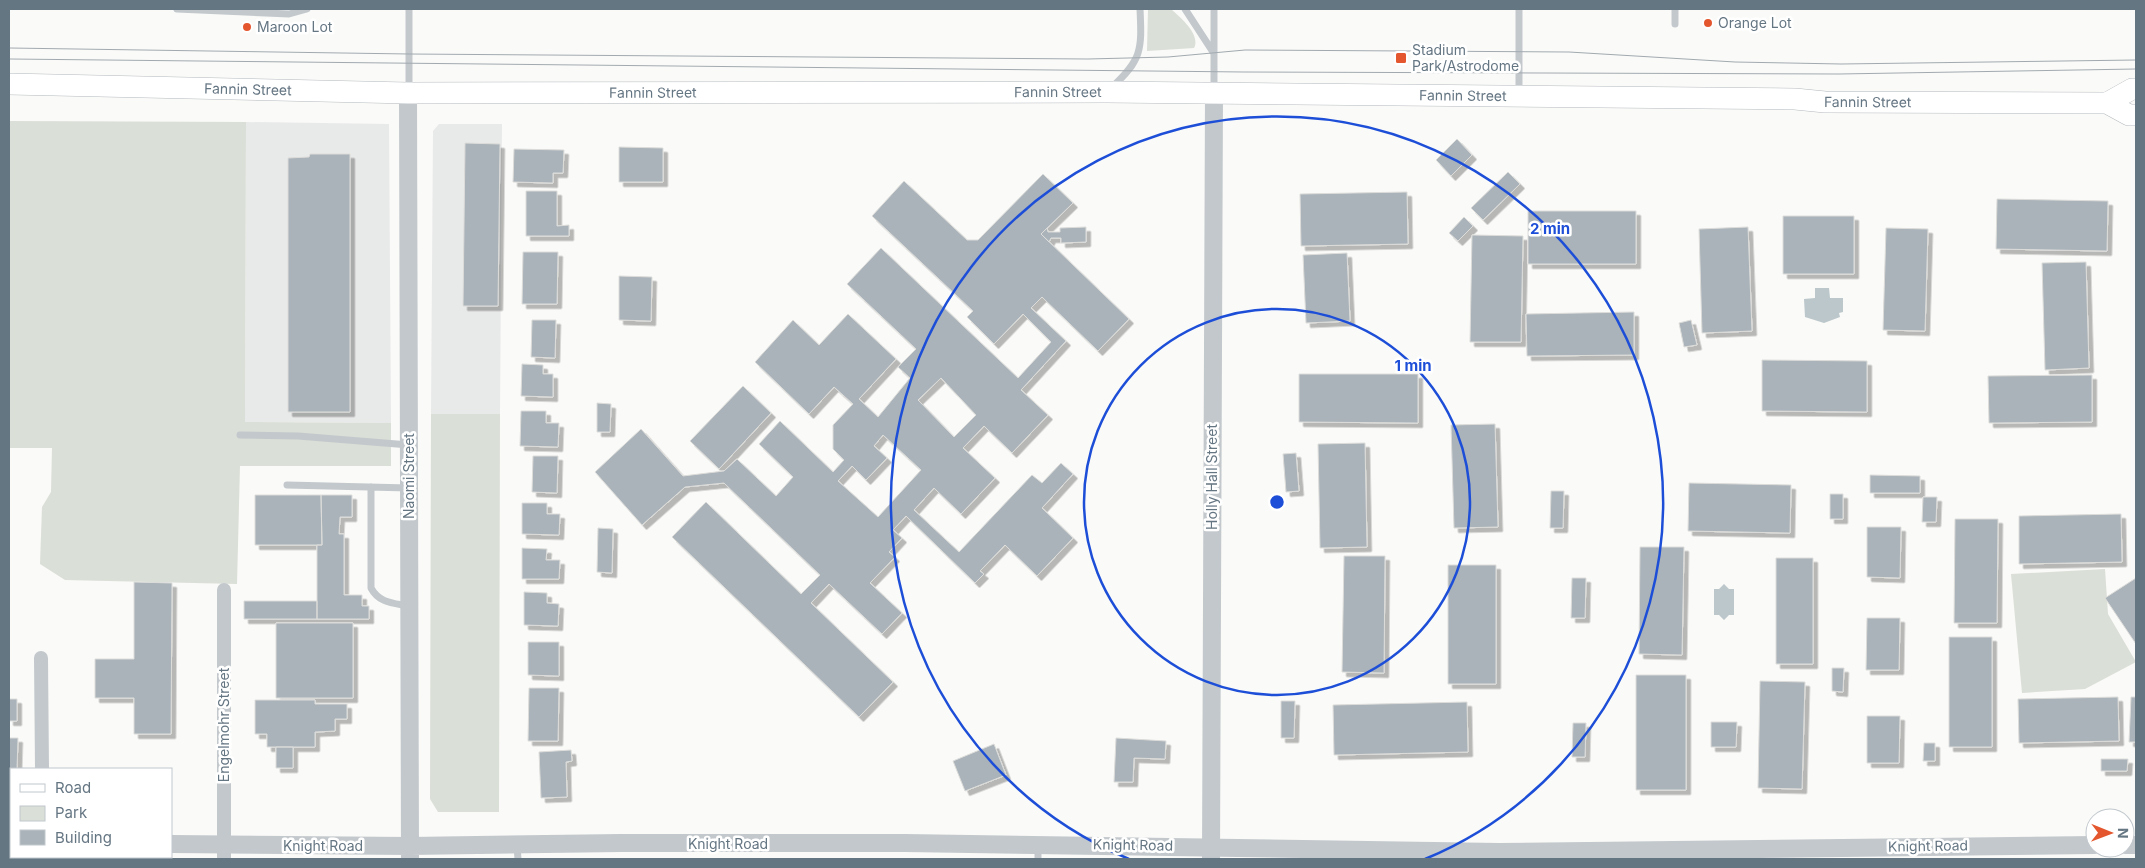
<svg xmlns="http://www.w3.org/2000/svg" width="2145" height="868" font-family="Inter,sans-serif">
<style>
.built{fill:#e8e9e9}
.green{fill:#dadfd7}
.water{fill:#bbc7cb}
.building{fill:#aab3b9;stroke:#dcdcda;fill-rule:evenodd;filter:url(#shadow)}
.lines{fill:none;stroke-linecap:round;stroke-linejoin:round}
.primary-casing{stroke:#b5babe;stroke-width:22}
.service{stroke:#c3c8cc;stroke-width:7}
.minor{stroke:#c3c8cc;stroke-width:14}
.tertiary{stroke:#c3c8cc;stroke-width:18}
.primary{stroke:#fff;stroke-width:21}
.tram{stroke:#a2aab0;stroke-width:1}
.ring{fill:none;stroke:#1d4ed8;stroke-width:2.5}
.poi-dot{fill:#e4572e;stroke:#fff;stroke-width:2}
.labels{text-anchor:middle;stroke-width:5;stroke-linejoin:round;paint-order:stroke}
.poi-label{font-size:14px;fill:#657683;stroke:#fff;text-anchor:start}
.street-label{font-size:14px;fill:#657683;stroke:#fff}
.centre{fill:#1d4ed8;stroke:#fff;stroke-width:2.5}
.ring-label{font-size:15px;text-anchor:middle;font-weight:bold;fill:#1d4ed8;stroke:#fff;stroke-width:5;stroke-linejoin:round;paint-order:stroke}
</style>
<defs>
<filter id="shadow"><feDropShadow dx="4.5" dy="4.5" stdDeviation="0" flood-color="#0004"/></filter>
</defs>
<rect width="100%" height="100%" fill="#fafaf8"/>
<path class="built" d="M246,122L389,124L391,423L245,422Z
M439,124H502L500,414H431L433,131Z"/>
<path class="green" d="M1148,9L1172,10C1181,18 1201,35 1194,48L1147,51Z
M9,121L246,122L245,422L391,423V466H240L237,584L65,580L40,564L42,507L51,492L52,448H9Z
M431,414H500L499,812H438L430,799Z
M2105,569L2108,614L2136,662L2085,689L2022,693L2011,574Z"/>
<path class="water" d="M1815,288H1829L1830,298H1843V312L1839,313L1840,317L1824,323L1805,317L1804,299L1815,298Z
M1724,584L1729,589H1734V615H1729L1724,620L1719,615H1714V589H1719Z"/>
<path class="building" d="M1457,139L1472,155L1451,176L1436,160Z
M465,143L500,144L498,306H463Z
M619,147L663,148V182H619Z
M514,149L564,150L563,173H553V183L513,182Z
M310,154H350V412H288V158L309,157Z
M1508,172L1520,184L1483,220L1471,208Z
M1043,174L1073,203L1041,234L1129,319L1098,351L1042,297L1031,308L1066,341L1021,390L1048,415L1012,453L984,426L963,448L995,478L961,514L934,488L914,510L959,552L1032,475L1042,483L1061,463L1073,474L1042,508L1073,538L1037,576L1005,545L980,571L984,574L975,583L906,516L893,530L902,538L889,552L895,557L870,583L902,613L882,634L829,584L811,603L893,682L859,717L672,537L706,502L801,594L820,575L724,483L685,487L642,525L595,472L641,429L683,476L724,471L737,459L776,496L793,477L759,444L780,421L833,472L844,460L833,449V425L853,404L834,387L809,414L755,362L793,320L819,345L848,314L896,359L859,399L878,417L910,378L898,367L916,349L847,284L881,248L1018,378L1051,342L1023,314L994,344L967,317L973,311L872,216L904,181L967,240H978ZM941,378L976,415L954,437L918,400ZM883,435L921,470L878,517L838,481L852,466L866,480L887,458L874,446Z
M526,191H557V226L569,225V236H526Z
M1407,192L1408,244L1301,246L1300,194Z
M1997,199L2108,201L2107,251L1996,249Z
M1528,211H1636V264H1528Z
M1783,216H1854V274H1783Z
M1464,217L1473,226L1458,241L1449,233Z
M1086,227V242L1061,243V238H1051L1049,242L1041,234L1047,228L1048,232H1060V228Z
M1748,227L1752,331L1702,333L1699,229Z
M1886,228L1928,229L1925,331L1883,330Z
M1472,235L1523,236L1521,342H1470Z
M523,252H558L557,304H522Z
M1347,253L1350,321L1306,323L1303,255Z
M2086,262L2089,368L2045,370L2042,263Z
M619,276L652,277L651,321L619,320Z
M1634,312V355L1527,356L1526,314Z
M532,320H556L555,358L531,357Z
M1691,320L1697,345L1684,347L1679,323Z
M1762,360L1867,361V412L1762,411Z
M522,364L543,365V374H553V397L521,396Z
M1299,374H1418V423L1299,422Z
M2092,375V422L1989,423L1988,376Z
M743,386L771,413L719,469L690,441Z
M597,403L611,404L610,432H597Z
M521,411H546V423H559L558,447L520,446Z
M1495,424L1498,527L1454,528L1451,425Z
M1365,443L1367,547L1320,548L1318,444Z
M1296,453L1299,491L1286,492L1283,454Z
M533,456H558L557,493L532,492Z
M1870,475L1920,476V493H1870Z
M1689,483L1791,485L1790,533L1688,531Z
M1551,491H1564L1563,528H1550Z
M1830,494H1843V519H1830Z
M255,495H321L322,545H255Z
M321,495H352V517H340L339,534H344V595H362V606H369V619H317V545H322Z
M1923,497H1937L1936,522H1922Z
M522,503H547V514H560L559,535L522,534Z
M2121,514L2122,562L2019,564V516Z
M1955,519H1998L1997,623H1954Z
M1867,527H1901L1900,578L1867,577Z
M598,528L613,529L612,573L597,572Z
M1640,547H1684L1682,655L1639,654Z
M522,548L547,549L546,560H560L559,579H522Z
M1344,556H1385L1384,673L1342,672Z
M1776,558H1813V664H1776Z
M1448,565H1496V684H1448Z
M1572,578H1586L1585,618H1571Z
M2136,578V644L2105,598Z
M134,582L172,583L171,734H134V698H95V659H134Z
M524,592L547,593V603L559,604L558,626L524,625Z
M244,601H317V619H244Z
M1867,618H1900L1899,670H1866Z
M276,623H353V698H276Z
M1949,637H1992V747H1949Z
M528,642H559V676L528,675Z
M1832,668H1844L1843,692L1832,691Z
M1636,675H1686V790H1636Z
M1760,681L1805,682L1802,789L1758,788Z
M529,688H559L558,741H528Z
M2118,697L2119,741L2019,743L2018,699Z
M2131,697H2136V742H2129Z
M9,699H17V721H9Z
M255,700H315V704H347V719H335V731L315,732V747H267V734H255Z
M1281,701H1295L1294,738H1281Z
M1467,702L1468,752L1334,755L1333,705Z
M1867,716H1900L1899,763H1867Z
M1711,722H1737L1736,747H1711Z
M1573,723H1586L1585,757H1572Z
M9,738H18L17,769H11V798H9Z
M1116,738L1166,741L1165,759L1134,758L1133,782H1114Z
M1924,743H1935V761H1923Z
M994,744L1006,775L965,791L953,761Z
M276,747H293V768H276Z
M571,750L572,761L566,762L567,797L541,798L539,752Z
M2101,759H2128L2127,771H2101Z"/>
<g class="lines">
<defs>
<g id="primary">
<path id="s1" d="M9,84L408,93L1107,92L1795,99L1825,102L2107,103L2129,115H2136"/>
<path d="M2107,103L2132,89H2136"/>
</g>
</defs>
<use href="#primary" class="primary-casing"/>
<path class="service" d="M177,9L289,14L307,9
M1185,9L1213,52
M1214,9V91
M1675,24V9
M1111,88C1142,60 1142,50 1140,9
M409,90V9
M1519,93V9
M240,435L298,436L409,445
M287,485L409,488
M371,487V588C379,603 393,603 408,606
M517,846L518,859
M1038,859V845"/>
<path class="minor" d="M224,590V859
M41,658L42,769"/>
<path class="tertiary" d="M408,93L410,859
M9,843H11
M171,844L410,846L621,843H905L1499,852L2095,845
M2125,845H2136
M1211,859L1214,94"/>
<use href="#primary" class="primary"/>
<path class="tram" d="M9,48L409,54L1088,59L1168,57L1245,50L1569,52L1735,62L1841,64L2136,60
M9,59L1244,72L1839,74L2136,69"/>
</g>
<g class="ring">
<circle cx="1277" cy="502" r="193"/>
<path d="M1129 859A386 386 0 1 1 1425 859"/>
</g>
<g class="poi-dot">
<circle cx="1708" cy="23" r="5"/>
<circle cx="247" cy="27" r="5"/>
<rect x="1395" y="52" width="12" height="12" rx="2.5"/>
</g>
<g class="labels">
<g class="poi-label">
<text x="1718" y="28">Orange Lot</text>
<text x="257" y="32">Maroon Lot</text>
<text x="1412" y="55">Stadium<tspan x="1412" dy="16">Park/Astrodome</tspan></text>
</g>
<g class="street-label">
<text dy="5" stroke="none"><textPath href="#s1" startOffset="239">Fannin Street</textPath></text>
<text dy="5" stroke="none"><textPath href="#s1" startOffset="1049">Fannin Street</textPath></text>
<text dy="5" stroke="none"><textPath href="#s1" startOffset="644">Fannin Street</textPath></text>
<text dy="5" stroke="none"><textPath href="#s1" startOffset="1454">Fannin Street</textPath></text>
<text dy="5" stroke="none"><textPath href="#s1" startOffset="1859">Fannin Street</textPath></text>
<text transform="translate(409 476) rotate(-90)" y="5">Naomi Street</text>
<text transform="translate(1212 477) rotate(-90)" y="5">Holly Hall Street</text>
<text transform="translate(224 725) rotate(-90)" y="5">Engelmohr Street</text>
<text x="728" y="849">Knight Road</text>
<text transform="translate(1133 845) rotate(1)" y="5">Knight Road</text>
<text x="323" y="851">Knight Road</text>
<text transform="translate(1928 846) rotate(-1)" y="5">Knight Road</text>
</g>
</g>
<circle cx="1277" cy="502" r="8" class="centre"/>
<g class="ring-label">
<text x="1550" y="234">2 min</text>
<text x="1413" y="371">1 min</text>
</g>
<rect width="2145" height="868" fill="none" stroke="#657683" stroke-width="20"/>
<rect x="10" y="768" width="162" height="90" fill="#ffffff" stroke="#c1c8cd"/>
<rect x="20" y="784" width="25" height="8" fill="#ffffff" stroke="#c1c8cd"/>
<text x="55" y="793" font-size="15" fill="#657683">Road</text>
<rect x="20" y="806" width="25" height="15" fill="#dadfd7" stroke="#c1c8cd"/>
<text x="55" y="818" font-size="15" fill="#657683">Park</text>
<rect x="20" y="830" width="25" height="15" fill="#aab3b9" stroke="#c1c8cd"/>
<text x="55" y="843" font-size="15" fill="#657683">Building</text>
<g transform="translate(2110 833) rotate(91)"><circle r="24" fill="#ffffff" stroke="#c1c8cd"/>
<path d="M0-4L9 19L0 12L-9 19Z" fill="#e4572e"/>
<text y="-8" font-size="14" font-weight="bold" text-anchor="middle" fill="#657683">N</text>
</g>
</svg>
